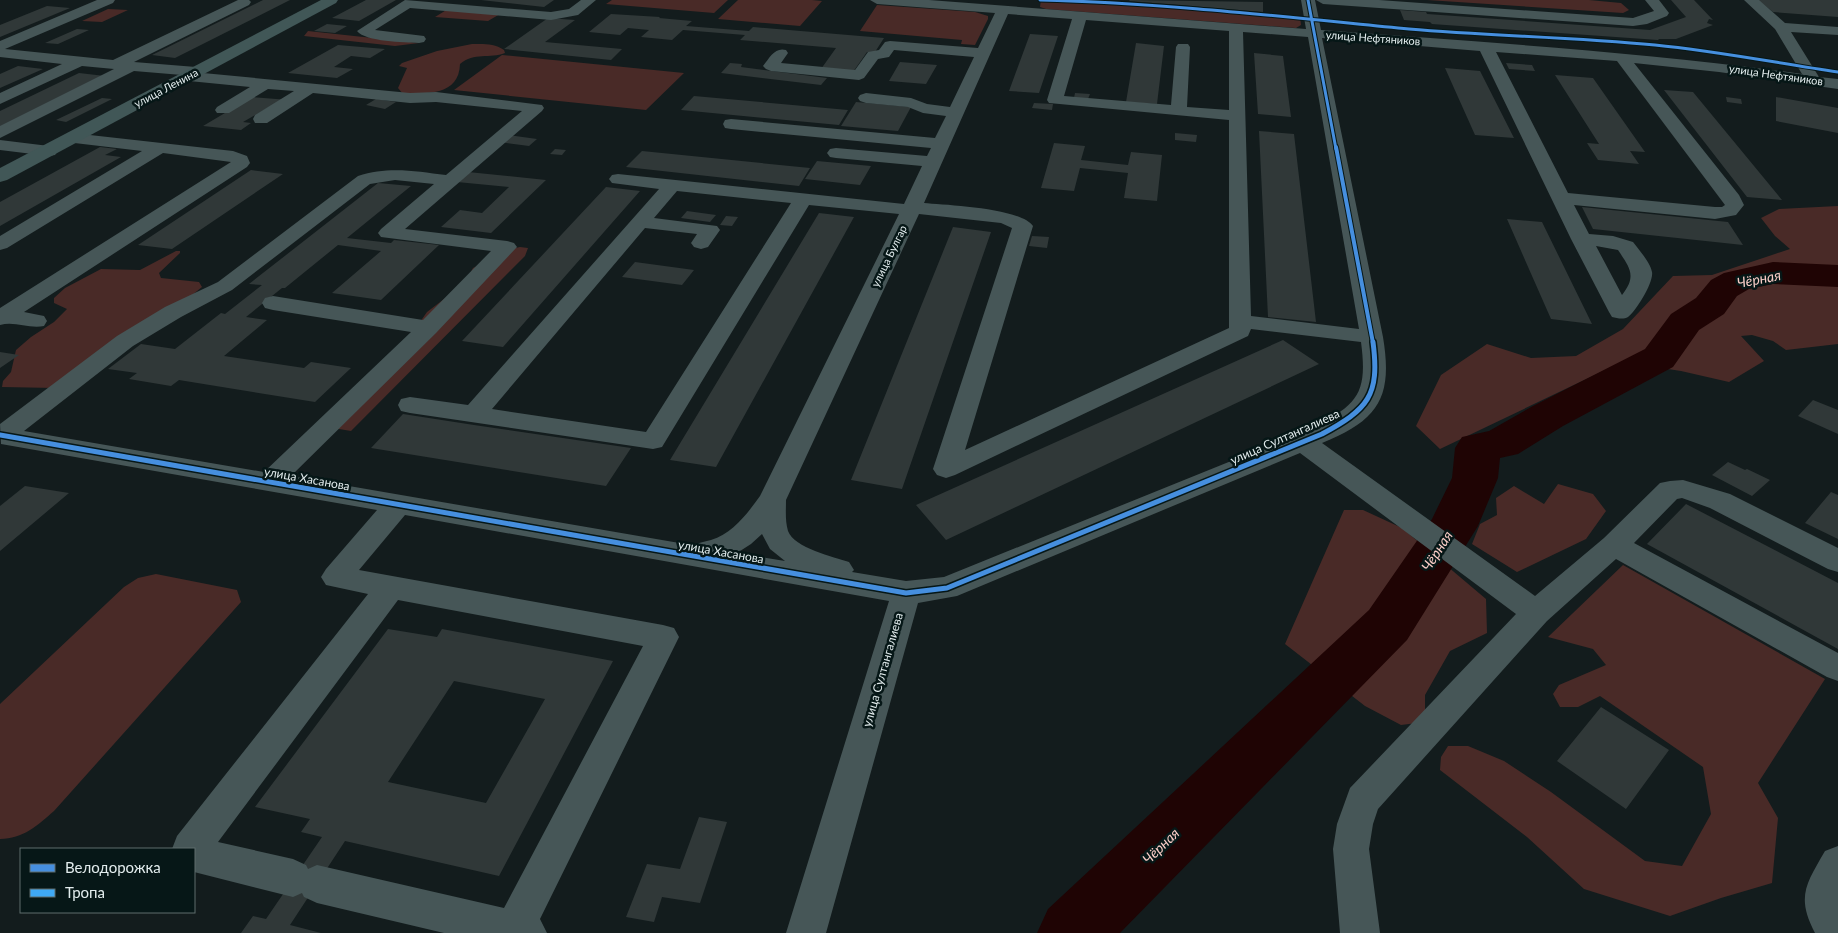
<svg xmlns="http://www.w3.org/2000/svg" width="1838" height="933" font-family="Lato,sans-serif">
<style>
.green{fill:#492a27}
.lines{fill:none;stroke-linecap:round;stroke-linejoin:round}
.river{fill:#1f0404;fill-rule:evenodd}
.building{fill:#303838;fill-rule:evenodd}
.minor{fill:#465657;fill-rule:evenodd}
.major{fill:#415757;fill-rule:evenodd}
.cycleway-far2-casing{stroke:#061717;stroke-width:5}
.cycleway-far1-casing{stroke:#061717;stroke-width:6}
.cycleway-casing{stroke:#061717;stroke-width:8}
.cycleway-far2{stroke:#468fdf;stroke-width:3}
.cycleway-far1{stroke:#468fdf;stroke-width:4}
.cycleway{stroke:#468fdf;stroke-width:5}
.labels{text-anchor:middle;stroke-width:5;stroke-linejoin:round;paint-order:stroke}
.far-street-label{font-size:11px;fill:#e2eced;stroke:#061717}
.street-label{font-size:12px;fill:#e2eced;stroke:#061717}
.water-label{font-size:14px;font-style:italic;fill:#fbcec8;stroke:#061717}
</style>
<rect width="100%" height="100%" fill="#131c1d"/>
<path class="green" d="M612,0H728L714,13L606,4Z
M738,0H812L822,1L800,26L718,19Z
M1041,0H1085L1300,16L1301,25L1296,28L1046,9L1040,7Z
M1427,0H1589L1621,3L1629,10L1623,13Z
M877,5L975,12L988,16V19L975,45L961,44L962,40L860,31Z
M108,9L128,10L102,22L82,21Z
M448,9L500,14L488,21L435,17Z
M308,31L419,43L395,46L304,36Z
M472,44C484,44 494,43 504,50L505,53C490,59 474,52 460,64C459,96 427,93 403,94L398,88L407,68L399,66L402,63L437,51Z
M502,55L684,73L646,110L454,90Z
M1838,206V344L1786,350L1773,341L1752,335L1741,336L1764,361L1729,382L1681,371L1622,362L1440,449L1416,426L1441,375L1487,344L1531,358L1576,356L1623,329L1673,276L1712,275L1790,249L1775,236L1761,218L1779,209Z
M520,247L528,248L525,256L351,431L333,428L406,342L427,312L465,283L473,268L511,249Z
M176,251H180V253L159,273L161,278L199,282L202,287L180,305L55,388L2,387L3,381L11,372L16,350L31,337L54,322L67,309L54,303V298L65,288L101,269L140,270Z
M1558,484L1593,494L1606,511L1586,539L1517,572L1472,544L1480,524L1497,515L1496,498L1514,486L1544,504Z
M1344,510H1363L1402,528L1486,599L1487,633L1450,651L1425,695V722L1401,725L1365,706L1285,644Z
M1623,565L1825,679L1758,783L1778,818L1772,883L1721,898L1670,916L1584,889L1527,837L1440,770L1441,757L1448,746H1468L1504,761L1551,792L1645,861L1682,866L1711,814L1703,767L1600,696L1578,707H1560L1553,694L1559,685L1606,665L1593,649L1548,637Z
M156,574L237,590L241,602L54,811C38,825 23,839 0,839V704L124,587L138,578Z"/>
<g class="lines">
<path class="river" d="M1773,262L1838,265V287L1773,284L1749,289L1737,296L1724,314L1699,330L1673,367L1563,426L1518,454L1500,458L1498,478L1478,526L1407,640L1120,933H1037L1048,909L1369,610L1432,519L1452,478L1455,448L1462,437L1489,431L1533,406L1645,349L1671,314L1696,298L1711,280L1724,273Z"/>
</g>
<path class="building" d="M263,0H290L175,58L152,55Z
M366,0H396L359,21L332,18Z
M481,0H554L544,7Z
M1130,0L1263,2V12L1129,1Z
M1671,0H1694L1713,20L1709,19L1707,23L1713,25L1676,39H1659L1658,40L1432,24L1430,22L1404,20L1400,10L1426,12L1427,14L1650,30L1686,17Z
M1758,0H1838V17L1773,12Z
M47,6L70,8L0,37V25Z
M611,14L660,17L659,18L692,21L686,26L749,31L753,27L884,38L875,52H867L853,72L821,69L836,48L740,40L745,35L683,30L672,40L641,37L649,30L628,28L620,35L589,32Z
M548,18L575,20L545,42L622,49L611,60L504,49Z
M327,24L347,26L335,33L314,31Z
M77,29L89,30L58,44L45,43Z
M1030,34L1058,36L1039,93L1009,91Z
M1136,43L1164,46L1157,104L1126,102Z
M338,45L385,49L370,58L351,56L334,67L353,69L337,78L288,73Z
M1254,53L1283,56L1291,117L1258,114Z
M900,62L937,65L926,84L889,81Z
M730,63L742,64L741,67L827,78L821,85L721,73Z
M1506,63L1532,65L1535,71L1509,69Z
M18,66L43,69L0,88V74Z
M1445,68L1480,71L1514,138L1475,135Z
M79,73L105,76L0,128V111Z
M1555,75L1593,78L1645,152L1630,151L1639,164L1598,160L1587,143L1599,144Z
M1664,90L1693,92L1782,200L1747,197Z
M1075,93L1090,94L1088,99L1074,98Z
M694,96L848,110L839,125L681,110Z
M252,97L289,100L269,107L243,122L251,123L241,130L203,126Z
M1726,97L1741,99L1742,104L1727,102Z
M1776,97L1838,108V133L1776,121Z
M102,98L112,99L66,122L56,120Z
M376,99L396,102L385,109L366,105Z
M856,102L911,107L898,131L841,126Z
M1034,103L1053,104L1052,110L1032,108Z
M1259,131L1294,134L1316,322L1268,317Z
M1175,133L1197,135L1196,142L1175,140Z
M508,135L537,139L529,146L499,142Z
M1054,143L1085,146L1081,160L1128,165L1131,152L1162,155L1157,201L1124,198L1128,173L1080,168L1074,191L1041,188Z
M100,147L117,149L105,155L121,157L0,226V202Z
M555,149L566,150L562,155L550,154Z
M642,151L810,168L799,186L626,167Z
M817,161L871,166L860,185L805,179Z
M251,170L283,174L172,249L138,245Z
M468,172L546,180L491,233L441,227L460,210L482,213L509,187L457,182Z
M378,183L411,186L347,238L391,243L394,240L439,245L381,300L332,293L381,251L338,245L285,288H282L246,317L267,320L224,356L304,368L311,362L351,368L315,402L179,380L171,386L129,379L137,373L108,369L141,344L175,349L221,313L225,314L262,285L249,284Z
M606,187L640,191L503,347L462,341Z
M1582,207L1728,222L1743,245L1593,229Z
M687,211L716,215L710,222L681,218Z
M819,213L854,217L716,467L670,460Z
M726,216L738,217L732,226L720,225Z
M1507,219L1542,222L1592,324L1551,319Z
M953,227L991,232L902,489L851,480Z
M1032,236L1049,237L1047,248L1029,246Z
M635,262L694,270L682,285L622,277Z
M1283,340L1319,364L946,540L916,505Z
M0,352L19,355L0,368Z
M1813,400L1838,410V434L1798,416Z
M403,414L474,425L631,448L606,486L371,448Z
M1728,462L1745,470L1747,469L1770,480L1752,496L1712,475Z
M25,486L69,493L0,551V506Z
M1831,492L1838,495V539L1805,523Z
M1686,504L1838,583V649L1647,544Z
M388,629L437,637L442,629L613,661L499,876L345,841L290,925L321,933H241L253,916L266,919L322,837L301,832L310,819L255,807ZM454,681L545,699L486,803L388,782Z
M1601,707L1669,750L1626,809L1557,761Z
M699,817L727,822L700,903L662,897L654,922L626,917L647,864L680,869Z"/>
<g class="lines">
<path class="minor" d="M97,0H115L113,3L5,49L113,60L238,0H249L251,2L249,5L134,62L196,67L201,69L203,73L410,93L436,92L542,105L544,108L542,111L405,229L507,241L514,243L517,247L436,333L291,476L691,545C698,543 704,542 711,540C733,533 747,514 760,496L899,214L809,205L662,447L653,449L410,413L401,411L398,405L401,399L410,397L468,405L659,189L612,183L609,179L612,175L618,174L904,204L922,166L836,158L830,157L827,153L830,149L836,148L927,156L931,148L731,129L725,128L723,124L725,120L731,119L935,138L946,116L923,113L908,107L866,103L860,101L858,98L860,95L866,93L911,98L927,104L950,107L974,57L894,50L889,57L878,59L864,78L859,80L771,71L766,69L763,66C770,57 775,47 786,50L788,53L781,63L855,70L868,52L879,50L885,42L890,41L978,48L995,13L877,4L870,0H929L1306,29L1301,0H1315L1321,30C1481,42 1642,52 1802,74L1775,29L1744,0H1759L1785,23L1838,27V35L1791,32L1819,77L1838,79V89L1719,72L1634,63L1739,195L1744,205L1736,215L1715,219L1574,205L1589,234L1613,236L1633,242C1639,250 1650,262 1652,272C1654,282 1636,311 1628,317C1623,320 1617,318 1612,317L1609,312L1571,239L1480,51L1322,38L1383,337C1393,397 1379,420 1322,443L1535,596L1604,538L1660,483L1670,481L1683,480L1730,494L1838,548V572L1828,569L1710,508L1682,498L1677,499L1634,543L1838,653V681L1827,677L1616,559L1547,621L1378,809L1373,824L1369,849L1380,933H1340L1333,849L1337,824L1350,788L1516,614L1300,453L957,596L918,603L826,933H786L889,601L405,515L359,570L663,625L674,628L679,637L540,919L547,933H444L317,903L304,897L302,893L293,897L194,872V849H172L177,836L368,594L326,585L321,577L326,569L377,510L1,444L0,424L117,336L165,307L218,282L358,176C388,166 415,171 446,175L522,111L436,102L410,103L313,93L267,123H255L253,119L255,115L294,91L268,89L229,113H217L215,110L217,107L250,87L189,81L184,79L182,75L134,71L0,138V126L114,69L82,66L0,104V93L62,64L0,57V41ZM1008,14L1072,19L1047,100L1049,103L1229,120V328L965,450L1033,226C1021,208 946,205 924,203ZM1086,20L1229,31V110L1187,107L1190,47L1188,44H1178L1176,47L1171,105L1064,96ZM1243,32L1308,37L1359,329L1251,316ZM1496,52L1617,61L1725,205L1722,207H1715L1568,193ZM395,180L434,184L381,229L378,233L381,237L491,251L423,320L273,296L265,298L262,303L265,308L273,310L411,332L264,472L24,431L133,346L181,317L232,290L370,184ZM677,191L791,203L646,432L492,409L645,228L697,234L691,243L694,247L701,249L708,247L720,230L717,226L654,218ZM919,214L1001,223L1012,228L933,469L937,475L946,478L955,475L1248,336L1251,329L1361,342C1368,395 1357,404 1313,428L944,577L906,581L852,572L854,570L849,562C834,557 794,548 788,531C785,521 786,510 786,500ZM1596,246L1618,250C1630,268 1637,276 1622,295ZM762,534L770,549L785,561L737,553L751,544ZM398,600L643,646L504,908L317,865L308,869L306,865L293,859L218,842Z
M405,0L551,12L569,9L581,0H596L578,15L551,20L410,8L375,30L424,36L426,39L424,42L419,43C404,42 366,42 357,31Z
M1316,0H1379L1633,18L1654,11L1645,0H1659L1669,13L1667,16L1647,24L1633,26L1323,4Z
M72,133L233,151L247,156L250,163L247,167L24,312L44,316L47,321L44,326C29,329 15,321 0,325V308L231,162L163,153L7,248L0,250V236L142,151L66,142L63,138L66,134Z
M0,140L49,146L55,147L58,151L55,155L49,156L0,150Z
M1838,846V933H1815C1796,897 1806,884 1825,851Z"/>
<path class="major" d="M321,0H338L336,3L7,180L0,182V168Z"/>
<defs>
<path id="cycleway-far2" d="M1040,0C1164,3 1286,17 1409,29C1491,36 1573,37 1655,45C1716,51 1777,63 1838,72
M1308,0L1336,149"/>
<path id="cycleway-far1" d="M1336,147L1373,343"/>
<path id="cycleway" d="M0,435L906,593L947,588L1322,434C1368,409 1380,396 1373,342"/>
</defs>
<use href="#cycleway-far2" class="cycleway-far2-casing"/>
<use href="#cycleway-far1" class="cycleway-far1-casing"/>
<use href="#cycleway" class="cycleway-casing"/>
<use href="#cycleway-far2" class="cycleway-far2"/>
<use href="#cycleway-far1" class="cycleway-far1"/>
<use href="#cycleway" class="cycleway"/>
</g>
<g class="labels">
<g class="far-street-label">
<text transform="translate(1373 38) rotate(4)" y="4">улица Нефтяников</text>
<text transform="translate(1776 75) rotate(8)" y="4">улица Нефтяников</text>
<text transform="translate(166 88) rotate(-28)" y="4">улица Ленина</text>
<text transform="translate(889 256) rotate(-64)" y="4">улица Булгар</text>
</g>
<g class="street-label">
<text transform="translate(1285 437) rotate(-24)" y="4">улица Султангалиева</text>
<text transform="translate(307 479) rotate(10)" y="4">улица Хасанова</text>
<text transform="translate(721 552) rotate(10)" y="4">улица Хасанова</text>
<text transform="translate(883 670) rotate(-74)" y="4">улица Султангалиева</text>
</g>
<g class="water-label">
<text transform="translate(1759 279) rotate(-11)" y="5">Чёрная</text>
<text transform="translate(1437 551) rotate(-57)" y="5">Чёрная</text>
<text transform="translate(1161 846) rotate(-44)" y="5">Чёрная</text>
</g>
</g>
<rect x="20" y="848" width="175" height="65" fill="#061717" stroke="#5e6c6d"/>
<rect x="30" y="864" width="25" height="8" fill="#468fdf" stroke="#5e6c6d"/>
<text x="65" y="873" font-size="15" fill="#e2eced">Велодорожка</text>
<rect x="30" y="889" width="25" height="8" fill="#3fa9f5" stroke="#5e6c6d"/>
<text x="65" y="898" font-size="15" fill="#e2eced">Тропа</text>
</svg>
